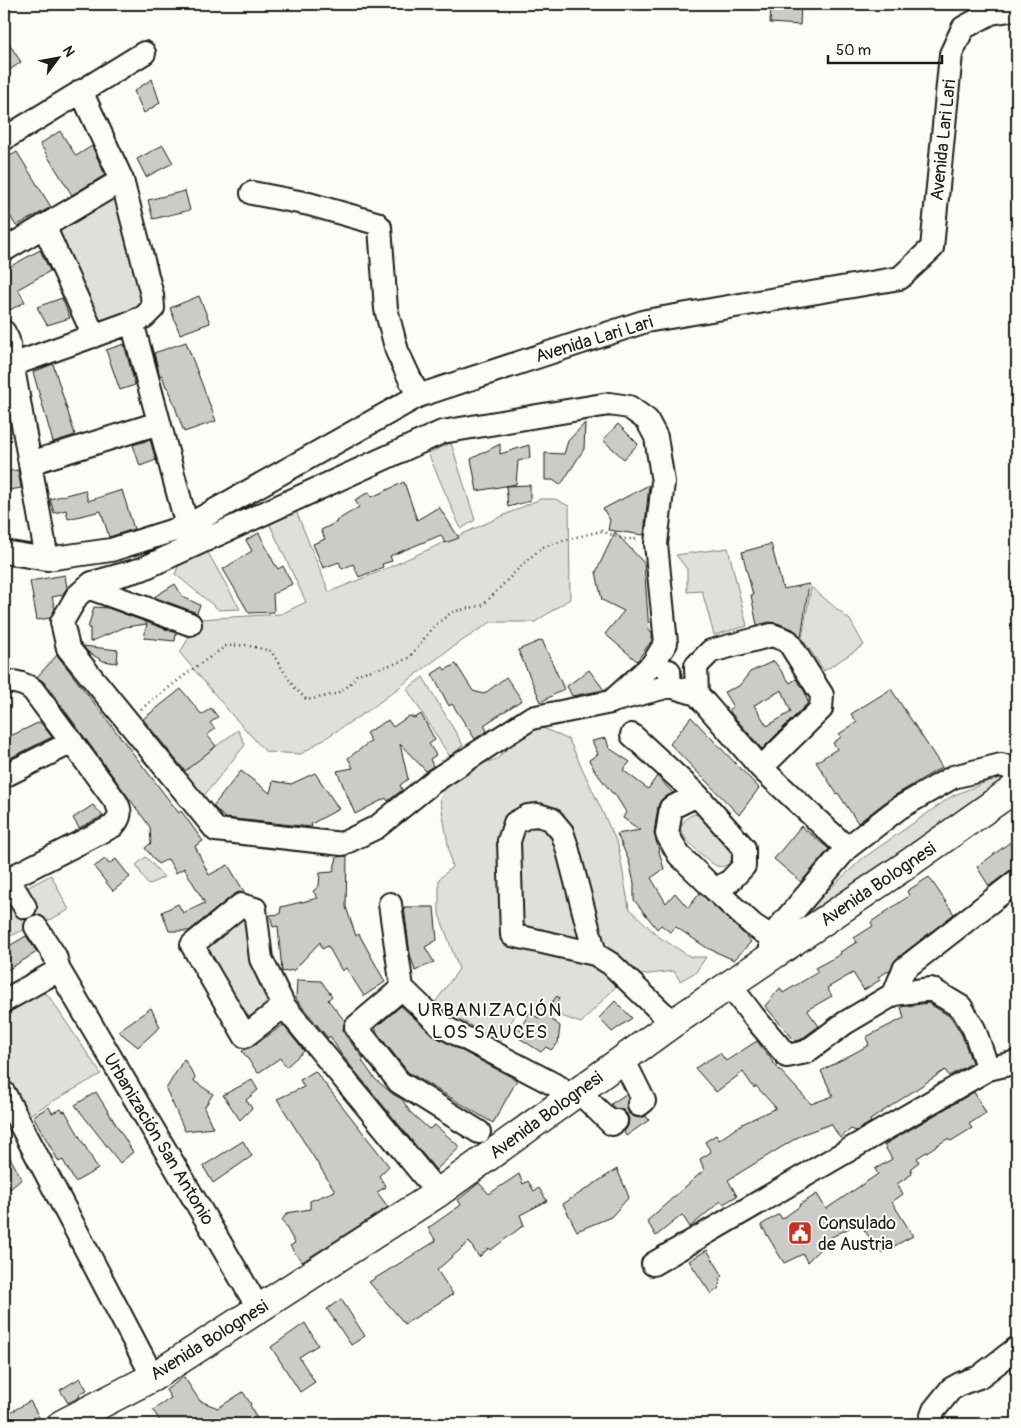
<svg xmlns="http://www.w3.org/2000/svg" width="1021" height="1428" font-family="Pangolin,sans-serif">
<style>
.green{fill:#e0dfdb;stroke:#7e7e7c}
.building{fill:#cccbc8;stroke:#1c1c1c;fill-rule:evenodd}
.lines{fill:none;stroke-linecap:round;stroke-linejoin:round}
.minor-casing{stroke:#1c1c1c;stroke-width:26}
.major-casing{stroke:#1c1c1c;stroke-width:31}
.path{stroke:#1c1c1c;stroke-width:2.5;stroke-dasharray:1 4;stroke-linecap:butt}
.minor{stroke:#fdfcf7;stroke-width:22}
.major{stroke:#fdfcf7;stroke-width:28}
.labels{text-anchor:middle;stroke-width:4;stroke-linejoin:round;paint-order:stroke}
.street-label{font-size:18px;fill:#1c1c1c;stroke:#fdfcf7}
.poi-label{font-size:18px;fill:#1c1c1c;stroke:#fdfcf7;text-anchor:start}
.neighbourhood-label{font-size:19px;letter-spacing:1px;fill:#1c1c1c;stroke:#fdfcf7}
</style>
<rect width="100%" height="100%" fill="#fdfcf7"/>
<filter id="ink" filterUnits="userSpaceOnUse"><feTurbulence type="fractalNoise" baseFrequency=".02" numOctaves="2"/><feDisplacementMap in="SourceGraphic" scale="10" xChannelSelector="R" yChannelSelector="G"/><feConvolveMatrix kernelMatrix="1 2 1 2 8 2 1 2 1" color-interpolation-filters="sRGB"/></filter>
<g filter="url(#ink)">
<path class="green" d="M118,194L144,305L138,311L97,325L56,233Z
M451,443L475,520L461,529L428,453Z
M540,499H555L569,506L570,599L535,622H491L451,648L372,708L301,754L266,752L233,716L180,653L199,619L281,614L306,602L269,523L296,511L329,592L383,570Z
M728,548L747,626L714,635L702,591L687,592V569L676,555Z
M207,551L240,609L219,610L175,574L180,563Z
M811,587L850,620L864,645L824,671L802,638Z
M423,677L463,745L450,757L407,689Z
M535,724L569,740L618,845L629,908L659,937L691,957H706L696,972L680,981L674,971L625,977L581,1023L522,1002L500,1043L434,1004L459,969L439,914V879L452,867L440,799L444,791L459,771L497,759L517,738Z
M238,730L245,745L202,798L183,771Z
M1003,775L1013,780L818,915L812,905L862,859L952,796Z
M694,814L699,815L734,845C735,855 730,870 717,866C711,864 687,842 684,836C682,834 682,831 680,829C683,821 687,817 694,814Z
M146,857L164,877L148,885L136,865Z
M51,875L69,910L39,925L21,891Z
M13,893L30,927L4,939V900Z
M242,918L247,919L249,960L268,1005L249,1023L204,950Z
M37,991L48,995L101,1074L27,1116L4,1071V1009Z"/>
<path class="building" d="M771,4H801L800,25L770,23Z
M4,36L21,62L4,74Z
M152,79L160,103L144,113L134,91Z
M60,131L76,156L92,146L105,175L72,195L40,144Z
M163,145L173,163L146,177L137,159Z
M17,152L51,207L16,226L4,206V159Z
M185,191L190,210L153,219L148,200Z
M40,250L50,271L18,289L25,302L8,311L4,303V270Z
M199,296L210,323L180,334L170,308Z
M62,298L70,318L47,325L37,307Z
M186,342L216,421L184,432L168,387H166L162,375L160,376L154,353Z
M124,344L135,385L120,390L106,350Z
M53,364L75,435L53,442L33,372Z
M585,423L584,449L564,480L560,485L553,480H545V453L564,454L568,441Z
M618,424L638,444L624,459L603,440Z
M150,440L156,460L140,466L133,445Z
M500,444V454L529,445L530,458L518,461L516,484L477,491L471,459Z
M18,470L21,488L4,491V472Z
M404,482L417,520L439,507L459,538L445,543L441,535L390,556L392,561L382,564L383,567L359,577L353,564L342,569L339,562L323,568L313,544L325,539L321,530L337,522L336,521L359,507L355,500L369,492L372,497Z
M530,485V501L508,507L506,486Z
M649,485L644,535L608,530L610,520L603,509Z
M85,490L88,501L122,490L134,529L109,537L101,511L68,519L66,510L54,513L50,499Z
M615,532L644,563L649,631L652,633V640L637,661L605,634L624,611L602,600L596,572Z
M259,533L274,563L278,569L283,566L292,584L273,594L274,612L249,613L223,569L252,551L246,540Z
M771,544L783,589L809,584L801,637L793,629L777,623L769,622L757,625L751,595H753L742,552Z
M65,575L67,588L62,595L52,597L55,609L50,618L37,620L30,581Z
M175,584L183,597L200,605L197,613L154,597Z
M94,607L108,608L176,633L175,641L144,638L147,624L125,627L90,642V628H88Z
M542,640L564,689L541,702L518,650Z
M83,646L118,650L117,663L103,661L88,652Z
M57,655L179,813L181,811L203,841L195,846L209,875L228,865L245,893L239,892L233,895L189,931H169L162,912L178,904L183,913L205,903L184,868L176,873L168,859L158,864L145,848L151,843L150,827L44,682L37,677Z
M774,661L790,683L796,679L805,692L808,703L762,749L731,713L729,709L733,707L724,692L739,686L750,672ZM782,690L791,712L767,726L754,705Z
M456,664L473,691L484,694L506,677L522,700L484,725L487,731L475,739L452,704L449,706L432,674L443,667L445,670Z
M589,670L604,690L572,696L567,686Z
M181,689L202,715L211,708L218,717L210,723L215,729L207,735L216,746L185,771L143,719Z
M891,689L942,767L892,797L858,823L838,793L837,794L816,762L837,749L833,743L841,737L839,734L857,722L851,714Z
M421,714L435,740L429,744L436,755L430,759L433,766L426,771L400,744L408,779L400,785L402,790L388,801L386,798L355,814L337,771L353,768L348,758L371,741L366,733L388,720L393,727L409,716L415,718Z
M691,717L759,788L739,815L670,744Z
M40,722L52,737L10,758L4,743V739Z
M606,738L609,748L630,762L623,770L648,789L657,776L673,793L661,800L658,806L654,833L664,869L651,878L666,903L675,893L688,908L700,893L745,935L751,942L734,960L707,948L676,927L670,932L661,925L657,929L634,900V883L629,861L617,834L640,830L623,818L626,812L614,793H612L595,771L589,760L598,754L592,741Z
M241,771L270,793L273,781L291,784L315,773L339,809L311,824L312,827L225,818L213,806Z
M93,805L103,816L79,828L73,818Z
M801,826L829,849L801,882L774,859Z
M1017,837V868L1009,871L989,886L977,867Z
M347,856L346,907L356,936L359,934L385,982L364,996L346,968L342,971L328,946L322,949L320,942L294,970L282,972L278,926L273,927L270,915L280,914L281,907L318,898L313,891L319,886L320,873L333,872L337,857Z
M105,859L109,864L116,859L130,877L113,891L94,867Z
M929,877L954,914L896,959L890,970L878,977L880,980L864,990L853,973L827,988L832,996L807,1010L819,1026L800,1040L795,1041L765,1006L780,988L783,993L818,972L815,968L841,954L840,952L857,942L854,938L873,926L871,922L909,896L907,891Z
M404,907H434L437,940L425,947L434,962L415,971L410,954Z
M26,936L37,952L4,972V949Z
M297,980L321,981L332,996L328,1000L345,1021L343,1029L345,1035L364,1059L362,1061L375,1079L394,1095L402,1099L410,1112L429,1129L435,1125L460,1147L436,1170L341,1054L330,1036L328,1038L296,999Z
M557,996L559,998L551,1019L560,1026L558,1043L551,1050L546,1047L541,1052L519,1038L516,1031L520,1029L529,1013L539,1018Z
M615,1001L632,1018L612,1032L599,1018Z
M928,1003L951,1017L962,1035L972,1063L949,1076L945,1070L870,1120L871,1122L856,1131L851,1129L840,1138L831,1124L803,1134L728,1180L737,1196L723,1204L721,1201L690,1227L682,1215L656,1236L647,1221L704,1170L700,1159L711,1152L705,1142L716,1135L719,1140L742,1124L776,1108L756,1086L754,1088L743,1072L716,1092L695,1068L720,1053L726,1061L757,1041L776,1066L811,1104L833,1096L821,1071L869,1045L866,1037L904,1018L901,1007Z
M401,1006L434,1036L517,1080L493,1123L408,1072L378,1034L375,1028Z
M151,1008L160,1027L138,1047L118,1031Z
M283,1025L304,1051L286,1067L280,1058L258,1073L242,1051L253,1046Z
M184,1059L195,1077L194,1081L213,1094L204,1108L213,1128L185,1131L166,1089Z
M315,1071L389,1166L379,1176L386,1187L377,1192L388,1207L302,1262L290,1246L295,1243L282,1220L287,1213L310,1209V1201L335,1191L277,1099L304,1087L300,1080Z
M252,1080L258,1090L246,1100L252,1108L240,1120L223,1095Z
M96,1092L133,1152L120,1163L75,1105Z
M974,1092L986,1113L969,1124L972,1128L951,1141L947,1139L917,1158L919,1162L911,1168L912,1174L897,1184L903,1194L892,1202L913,1236L881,1253L859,1223L820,1243L823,1246L807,1262L803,1254L784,1263L761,1225L779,1214L782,1219L800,1206L799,1205L817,1194L826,1209L878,1174L875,1169L892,1159L884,1145Z
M626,1094L628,1098L626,1107L629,1114L635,1117L640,1118L646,1116L649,1120L626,1136L624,1132L628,1126L629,1119L627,1114L622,1109L614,1108L611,1104Z
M49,1107L52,1113L61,1109L63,1112L65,1111L98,1169L75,1182L63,1160L59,1162L33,1116Z
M243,1141L252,1156L213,1183L203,1166Z
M4,1147L22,1179L10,1189L4,1175Z
M617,1169L629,1197L611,1217L577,1231L563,1204Z
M519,1174L523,1184L528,1181L534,1191L539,1188L547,1201L520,1215L524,1225L491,1250L489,1248L479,1257L469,1242L437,1270L453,1294L405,1324L369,1282L436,1241L428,1228L461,1205L458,1200L479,1183L489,1194Z
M707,1250L723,1276L720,1278L719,1288L711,1294L689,1261Z
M341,1299L365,1336L351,1345L327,1309Z
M305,1323L318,1345L299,1357L315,1382L300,1392L271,1347Z
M184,1377L200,1401L218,1408L243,1392L251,1404L250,1405L257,1419L249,1424H162L153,1410L171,1398L166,1390Z
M80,1378L87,1390L79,1394L80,1397L68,1403L60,1390Z
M30,1401L43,1424H4V1416Z"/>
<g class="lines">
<defs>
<path id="minor" d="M4,139L144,53
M252,193L309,204L376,223L380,227L386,309L397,351L418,396
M44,226L94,336
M4,250L122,180
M132,322L187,526
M4,332L8,340L47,559
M12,365L132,322L144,317L153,308L152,295L122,180L81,91
M609,404L629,407L647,420L656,437L663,482L656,544L666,643L652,665L611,702L531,718L434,781L377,827L342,844L216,830L68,648L62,622L77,596L92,583L142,569L442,432Z
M30,463L159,423
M4,552L47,559L111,550L187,526L418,396L646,321L900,278L932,248L951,54L963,28L991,13L1017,9
M87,587L190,624
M4,682C15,681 24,683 33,690L116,802C122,812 120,818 113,826L4,881
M670,686L697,694L761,768L847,848
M697,694L696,666L711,651L772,635L788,641L822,695L821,709L761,768
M616,700L670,686L669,671
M632,735L697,795L744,848V866L730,881L715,890L679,855L667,834L671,808L697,795
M4,776L72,742
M8,879L25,907
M715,890L753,925L771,937
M390,904L402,988L440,1025L559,1087L568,1099
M36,927L55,956L59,970L259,1309
M775,953L771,945V937L847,848L899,808L953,777L1001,765C1010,767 1013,770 1017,779
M595,954L567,847L562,832L551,819L538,815L528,816L515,823L509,841L512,935L595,954L611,964L673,1023
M729,984L754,1017L787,1056L806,1052L845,1023L894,994L931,989L961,1007L974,1029L988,1069
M402,988L356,1027L399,1082L479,1132
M894,994L904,969L1017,881
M4,1001L59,970
M284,1006L245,1036L192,945L241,905L255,909L261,959L284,1006L438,1193
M623,1059L644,1101L639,1105
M578,1091L612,1124L616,1121
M4,1093L153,1377
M653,1264L988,1069L1017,1062
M929,1424L934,1410L951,1389L962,1383L979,1377L1017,1348"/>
<path id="major" d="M62,1424L153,1377L438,1193L673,1023L905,866L1017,787"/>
</defs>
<use href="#minor" class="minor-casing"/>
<use href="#major" class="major-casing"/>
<path class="path" d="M141,709L193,669L226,646L245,645L271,651L293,686L307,700C331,695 344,696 357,674L394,664L409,658L434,626L452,612L483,605L526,561L543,547L569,539L601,531L624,539H638"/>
<use href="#minor" class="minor"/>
<use href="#major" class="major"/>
</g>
</g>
<defs>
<symbol id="civic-square" viewBox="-11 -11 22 22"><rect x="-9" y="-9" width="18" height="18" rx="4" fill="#c8321e" stroke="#fdfcf7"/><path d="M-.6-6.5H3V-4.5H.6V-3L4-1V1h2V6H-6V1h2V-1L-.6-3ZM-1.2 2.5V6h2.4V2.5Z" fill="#fff"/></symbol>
</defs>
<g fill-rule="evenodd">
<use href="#civic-square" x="786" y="1219" width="28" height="28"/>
</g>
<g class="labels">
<g class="street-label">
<text transform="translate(943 140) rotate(-84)" y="6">Avenida Lari Lari</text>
<text transform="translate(594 339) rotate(-17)" y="6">Avenida Lari Lari</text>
<text transform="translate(878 884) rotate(-34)" y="6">Avenida Bolognesi</text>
<text transform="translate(546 1115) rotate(-36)" y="6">Avenida Bolognesi</text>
<text transform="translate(159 1139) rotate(59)" y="6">Urbanización San Antonio</text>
<text transform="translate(209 1340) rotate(-32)" y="6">Avenida Bolognesi</text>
</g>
<g class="poi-label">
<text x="818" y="1229">Consulado<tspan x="818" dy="21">de Austria</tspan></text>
</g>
<g class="neighbourhood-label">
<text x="490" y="1016">URBANIZACIÓN<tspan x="490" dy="22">LOS SAUCES</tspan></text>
</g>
</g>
<rect width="1021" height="1428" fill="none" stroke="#fdfcf7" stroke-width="20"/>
<rect x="10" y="10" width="1001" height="1408" fill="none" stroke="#1c1c1c" stroke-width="2" filter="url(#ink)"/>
<g transform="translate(58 58) rotate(58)" stroke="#fdfcf7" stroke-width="4" paint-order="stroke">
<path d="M0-4L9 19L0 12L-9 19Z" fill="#1c1c1c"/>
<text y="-8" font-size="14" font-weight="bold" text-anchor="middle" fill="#1c1c1c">N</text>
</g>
<path d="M828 55v8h114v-8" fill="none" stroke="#1c1c1c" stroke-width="2.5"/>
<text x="836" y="55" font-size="15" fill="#1c1c1c" stroke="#fdfcf7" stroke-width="4" paint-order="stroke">50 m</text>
</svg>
